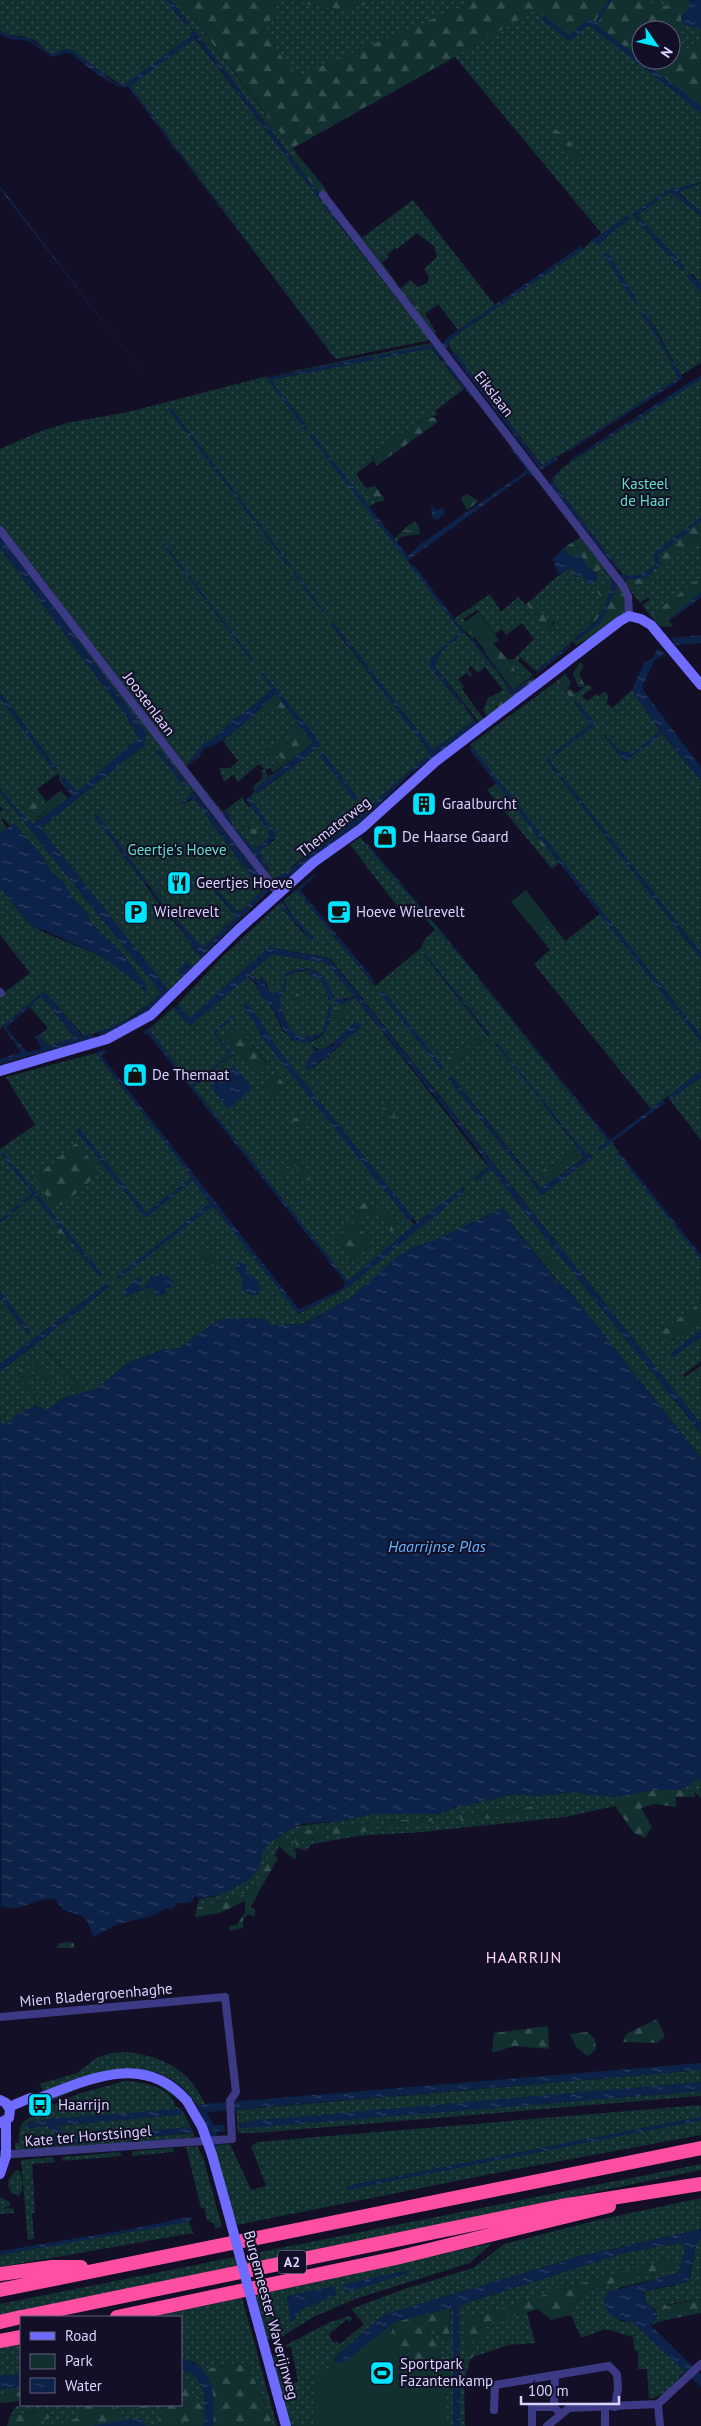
<svg xmlns="http://www.w3.org/2000/svg" width="701" height="2426" font-family="'PT Sans',sans-serif">
<style>
.green{fill:url(#green-dots);fill-rule:evenodd}
.forest{fill:url(#forest-firs)}
.wetland{fill:url(#wetland-marsh)}
.pitch{fill:#12302f}
.water{fill:url(#water-ripples);fill-rule:evenodd}
.pier{fill:#130f26}
.lines{fill:none;stroke-linecap:round;stroke-linejoin:round}
.street{stroke:#3d3a85;stroke-width:8}
.secondary{stroke:#6f6bff;stroke-width:10}
.highway{stroke:#ff4fa3;stroke-width:14}
.secondary-bridge{stroke:#6f6bff;stroke-width:10}
.labels{text-anchor:middle;stroke-width:4;stroke-linejoin:round;paint-order:stroke}
.shield{fill:#130f26;stroke:#9e99be;stroke-width:1}
.shield-label{font-size:14px;font-weight:bold;fill:#d9d4ff}
.street-label{font-size:15px;fill:#d9d4ff;stroke:#130f26}
.park-label{font-size:15px;fill:#5fe0c0;stroke:#130f26}
.poi-label{font-size:15px;fill:#d9d4ff;stroke:#130f26;text-anchor:start}
.water-label{font-size:16px;font-style:italic;fill:#62b6ff;stroke:#130f26}
.neighbourhood-label{font-size:16px;letter-spacing:1px;fill:#ffd6f0;stroke:#130f26}
</style>
<defs>
<pattern id="green-dots" width="8" height="8" patternUnits="userSpaceOnUse" patternTransform="scale(1.25)"><rect width="8" height="8" fill="#12302f"/><path d="M2 2h.1M6 6h.1" fill="none" stroke="#344d4e" stroke-width="1.8" stroke-linecap="round"/></pattern>
<pattern id="forest-firs" width="22" height="20" patternUnits="userSpaceOnUse" patternTransform="scale(1.25)"><rect width="22" height="20" fill="#12302f"/><path d="M5 1l3.5 6h-7zM16 11l3.5 6h-7z" fill="#344d4e"/></pattern>
<pattern id="wetland-marsh" width="20" height="14" patternUnits="userSpaceOnUse" patternTransform="scale(1.25)"><rect width="20" height="14" fill="#12302f"/><path d="M1 5h8M5 5V1M11 12h8M15 12V8" fill="none" stroke="#344d4e"/></pattern>
<pattern id="water-ripples" width="26" height="14" patternUnits="userSpaceOnUse" patternTransform="scale(1.25)"><rect width="26" height="14" fill="#0c2248"/><path d="M2 4q2-2 4 0t4 0M15 11q2-2 4 0t4 0" fill="none" stroke="#2f4163"/></pattern>
</defs>
<rect width="100%" height="100%" fill="#130f26"/>
<path class="green" d="M0,0H166L186,26L189,23L171,0H179L282,136L185,0H701V182L667,191L632,214L681,270L684,266L637,215L670,192L701,216V284L692,274L687,276L701,292V363L681,375L647,313L678,378L543,466L449,347V340L583,249L592,240L599,245L613,231L631,218L628,215L602,234L455,57L293,148L298,155L293,159L193,29L190,31L193,35L129,82L121,85L68,49L54,54L46,51L35,40L22,36L8,35L0,30ZM641,30H671V60H641Z
M195,38L320,200L323,199L326,205L324,206L430,340L336,359L332,355L130,86Z
M701,183V212L678,192Z
M413,200L495,305L458,330L438,304L425,314L400,289L410,280L418,287L427,283L429,277L424,269L437,257L434,246L417,233L397,249L395,248L387,255L389,257L382,262L362,238Z
M431,343L432,345L377,356L431,348L464,389L435,411L438,415L424,418L372,455L373,461L358,472L357,476L377,502L369,507L312,434L461,631L431,659L429,666L473,718L472,722C464,727 438,748 432,749L333,622L331,624L427,749L428,755L343,830L296,863L271,888L268,887L194,791L182,804L194,799L262,891L241,912L236,911L215,888L213,890L236,917L203,948L171,914L116,843L129,832L117,841L94,816L170,918L185,935L196,953L205,955L215,944V948L170,992L42,830V827L144,745L134,716L0,535V449L41,431L67,423L128,412L264,377ZM373,360L275,379L273,383L308,428L306,429L266,377L340,362ZM170,407L291,566L290,568L169,409ZM261,673L313,734L316,737V749L257,794L255,791L250,797L275,840L258,851L269,869L266,871L223,812L228,813L231,822L254,851L256,849L247,825L253,829H261L256,834L259,837V846L270,836L268,830L251,806L249,808L242,797L223,812L186,766L204,743C214,741 224,730 230,721C238,719 268,695 271,688ZM159,749L187,783V784L156,752Z
M701,379V597L666,623L660,625L663,627H660L642,605L650,600L648,597L640,603L625,583L627,580L635,589L626,576L618,569L554,483V478L562,468Z
M0,548L127,717L139,739L76,793L64,777L61,779L72,796L59,780V773L37,789L46,801L32,820H36L64,794L68,799L33,824L19,812L0,788V698L54,771L57,769L0,692Z
M603,567L612,580V583L597,591L603,601L600,612L592,617L587,629L575,638L576,641L588,632L586,640L613,622L625,608V613L587,642L585,640L576,646L573,641L536,671L520,657L518,661L533,675H530L520,684L514,672V659L534,639L522,623L506,635L502,629L495,634L477,610L457,623L454,619L490,594L501,612L518,597L550,630L555,622L545,619L531,600C543,590 559,572 573,568L584,576Z
M464,632L501,677L510,694L497,698L492,716L488,718L483,710L488,698L503,690L485,667L478,673L471,666L468,669L472,675L470,677L467,673L458,679L464,687L462,689L485,721L467,734L479,722L434,665L442,651Z
M557,681L591,724L555,752V754L595,724L576,701V693L589,684L592,688L582,696L587,701L597,694L599,696L605,691L608,695L607,703L612,708L632,690L660,731L632,754L620,751L600,730L625,762L662,733L701,781V953L550,761V758L549,764L701,959V1036L470,745Z
M274,702L277,707L286,709L287,715L290,712L297,722L292,728V746L285,740L266,749L269,759L277,753L284,761L280,765L265,770L259,764L238,782L233,775L224,782L219,768H230L238,761L223,741L251,716L254,720Z
M494,785L551,857L553,855L559,863L552,869L487,790Z
M0,792L161,993C140,1014 112,1030 84,1036L44,991L0,1029V996L30,973L0,935V888L28,922L41,931L105,958L138,984L145,991L148,989L122,953L89,921V916L72,898L64,883L50,870L42,856L14,823L10,826L3,818L1,820L7,828L0,833V812L3,810L0,806Z
M360,837L443,934L608,1141L598,1148L600,1150L612,1142L619,1152L618,1154L701,1259V1302L662,1331L670,1341L688,1330L701,1318V1330L685,1342L673,1357L701,1337V1361L683,1375L685,1377L701,1366V1424L330,958L269,947L190,1019L180,1007L176,1006L222,957L280,903L284,911L312,943L283,901L296,890L375,986L421,948L425,939L435,930L412,903L398,907L350,845ZM424,954L490,1034L488,1036L424,955ZM485,1041L452,1066L447,1059L451,1053L459,1054L462,1046L468,1049L471,1043ZM452,1077L541,1189L585,1157L536,1095L587,1155L592,1154L542,1195L448,1079ZM573,1149L579,1157L545,1180L540,1174Z
M601,913L701,1042V1071L651,1109L534,964L550,950L535,931L549,920L565,941Z
M272,954L327,963L354,996L336,1001L337,1003L344,1004L355,997L488,1167L474,1178L476,1181L491,1169L701,1434V1458L574,1297L561,1283L560,1284L511,1223L513,1221L500,1209L433,1241L411,1248L349,1299L302,1324L271,1325L266,1319L242,1318L219,1320L179,1348L161,1350L128,1363L96,1389L85,1393L49,1349L45,1350L62,1369V1377L65,1374L82,1394L65,1397L47,1410L36,1406L19,1413L5,1425L0,1422V1372L110,1286L105,1285L0,1364V1298L28,1334L31,1332L0,1291V1223L34,1195L58,1225L55,1229L73,1253L78,1250L99,1276L101,1274L3,1153L2,1155L33,1193L0,1220V1149L35,1125L6,1077L96,1053L192,1177L146,1213L79,1129L147,1216L193,1180L210,1203L117,1277L213,1206L299,1314L347,1288L420,1227L296,1072L265,1032L261,1023L243,1004L256,1024L260,1035L415,1226L348,1281L193,1087L232,1055L215,1033L233,1018L213,1032L230,1055L191,1085L150,1031V1028L174,1007L190,1026L246,976C258,982 278,1018 283,1032L306,1043C330,1038 326,1023 331,1004L323,1032C318,1034 312,1037 308,1038C288,1041 282,1011 279,998L283,993L286,977L294,972L312,971L314,974L306,973C320,977 329,986 328,1001L334,996C321,974 311,958 285,975L283,990L275,993L269,992L267,984L261,976L258,980L249,974ZM355,1022L341,1045L313,1068L307,1061L314,1051L312,1046L321,1050C332,1046 347,1031 355,1022ZM239,1028L267,1063L254,1072L226,1037ZM362,1202L387,1214L398,1229L391,1231L381,1217L370,1212L361,1221L364,1252L351,1263L349,1253L329,1234L343,1239L345,1220L353,1224Z
M42,996L75,1038L49,1046L38,1036L48,1028L29,1006Z
M701,1077V1140L670,1100Z
M696,1779L701,1781V1798L695,1792L679,1790L690,1785Z
M576,1792L583,1794L618,1797L615,1806L565,1817L422,1832L358,1836L312,1844L305,1851L301,1841L323,1838L322,1829L292,1837L298,1848L294,1849L289,1840L281,1841L275,1855L269,1857L253,1892L197,1908L199,1899L215,1897L258,1870L263,1851L272,1840L296,1826L343,1821L370,1814H438L454,1808L514,1794L537,1796ZM537,1806L461,1822L459,1816V1815ZM433,1818L386,1828L385,1821Z
M128,2052C164,2057 189,2069 205,2104L197,2105C158,2046 96,2073 44,2092L39,2084L77,2073L96,2058L111,2053Z
M701,2070V2082L239,2123L240,2128L701,2091V2096L256,2133H238L236,2110Z
M122,2076C146,2075 166,2084 182,2101C171,2097 162,2085 149,2081C109,2068 60,2098 24,2114L52,2100L51,2097Z
M125,2081C142,2082 172,2087 175,2106L181,2109L29,2122V2128L48,2126L59,2138L32,2142L31,2147L193,2133L195,2137L15,2152V2142L19,2143C19,2130 19,2123 32,2116L31,2114L78,2094Z
M701,2105V2117L347,2186V2189L701,2120V2135L491,2174L237,2225L216,2155L217,2145L230,2144L251,2190L266,2186L251,2146L257,2142Z
M185,2114L191,2127L69,2138L57,2126Z
M197,2146L203,2157L222,2227L214,2228L215,2224L207,2220L204,2208H201L186,2147Z
M173,2148L174,2152L132,2156L133,2151Z
M120,2152L122,2156L62,2161L63,2157Z
M53,2157L55,2162L32,2164L35,2213H32L34,2239L28,2240L21,2160Z
M701,2164V2170L0,2315V2304Z
M16,2170L20,2171C22,2179 25,2191 18,2196L11,2192L8,2186L9,2179Z
M0,2197L10,2202V2205L3,2209L13,2208L14,2213L0,2214Z
M701,2198V2229L581,2256L383,2315L333,2359L391,2333L445,2361L428,2330L432,2325L435,2326L444,2341L449,2340L451,2308L453,2310V2426H290L272,2360L274,2354L282,2352L277,2354L283,2384L293,2385V2383L298,2382L291,2347H286V2345L330,2322L350,2316L352,2319L350,2322L347,2319L329,2334L333,2343L337,2341L340,2344L364,2324L351,2309L404,2289L473,2268L504,2244L598,2220Z
M189,2221L193,2233L0,2267V2255Z
M701,2239V2298L656,2307L670,2319L658,2322L651,2326L657,2317L656,2310L646,2303L644,2291L673,2286L690,2278L696,2244Z
M492,2243L470,2263L358,2298L313,2317L280,2338L272,2340L267,2338L256,2295ZM336,2295L302,2309L291,2323L287,2296Z
M678,2243L683,2244L685,2250L679,2273L618,2288L608,2311L622,2322H632L685,2371C674,2382 665,2397 649,2399L647,2369H638V2352L634,2350L633,2337L605,2329L581,2338L571,2315L575,2304L586,2290L605,2286L673,2259L591,2280L471,2318L466,2353L470,2360L464,2381L465,2426H460L459,2310L463,2304L624,2253Z
M242,2298L277,2426H273L269,2412L247,2364L202,2369L194,2362L181,2359V2317H152Z
M527,2312L535,2343L509,2345L473,2357L472,2339L486,2324Z
M21,2344V2374L0,2376V2348Z
M181,2370L193,2374L269,2426H33L41,2422L36,2411L10,2416L16,2406L31,2405H181Z
M21,2387V2391L0,2394V2389Z"/>
<path class="forest" d="M179,0H279L266,29L283,59L298,76L477,0H608L595,22L588,20L569,36L536,10L292,148Z
M294,0H371C357,15 313,7 294,0Z
M612,0H647L648,2L668,6L666,0H685L691,4L689,11L684,13L681,21L684,25L679,29L672,40C680,49 691,51 701,45V107L641,60H671V30H641V60L598,25V22Z
M549,127C559,127 575,147 580,156L577,161Z
M298,155L326,189L329,198L382,262L400,289L425,314L436,332L432,335L371,263L293,159Z
M340,362L342,363L265,377Z
M160,406L284,571V572Z
M434,417L438,422L376,466L372,455L424,418Z
M375,486L384,498V501L377,502L366,488Z
M467,494L479,501L467,510L461,498Z
M701,521V538L635,589L627,580L642,578L660,562L656,556Z
M581,537L604,567L596,572L590,571L581,556H570L566,552L565,547Z
M701,577V592L667,618L673,626L663,627L652,615Z
M618,582L624,594L625,608L613,622L586,641L588,632L601,621Z
M612,583C610,603 602,617 587,629L592,617L600,612L603,601L597,591Z
M531,600L549,621L552,615H556L550,630L554,638L551,640L542,627L537,624V618L526,604Z
M463,619L475,637L473,639L457,623Z
M493,644L509,660L514,659V672L520,684L530,675H533L513,690L484,652Z
M580,662L584,666L579,674L586,687H578L573,673Z
M565,674L571,682L568,689L576,693L577,698L574,702L557,681Z
M534,677L535,682L492,716V709L497,698L510,694L512,695Z
M276,693L290,712L287,715L286,709L277,707L274,702L254,720L251,716Z
M297,722L314,743L273,773L270,767L280,765L284,761L277,753L269,759L266,748L285,740L292,746V728Z
M102,758L103,763L75,785L73,781Z
M261,770H265L268,776L273,773L255,791L253,787L263,778Z
M497,782L553,855L551,858L494,785Z
M61,790L64,794L35,820H32L24,808L38,802L42,805Z
M250,824L253,829H261L256,834L259,837V846L256,849L247,825Z
M299,991L305,995L301,1008L295,1006L292,1000Z
M334,1007L345,1010L344,1021L334,1018L332,1013Z
M239,1028L267,1064L254,1073L226,1037Z
M473,1037H480L485,1041L452,1066L447,1059L451,1053L459,1054L461,1046L468,1048Z
M276,1074L286,1087L275,1097L263,1084Z
M304,1113L311,1122L301,1131L292,1120Z
M76,1143L101,1172L62,1205L52,1204L34,1178Z
M573,1149L579,1157L545,1180L540,1173Z
M296,1159L306,1164L305,1174L313,1179L304,1181L295,1165L286,1167L285,1176L279,1178L283,1164Z
M361,1202L385,1210L398,1229L391,1232L381,1217L370,1212L361,1222L362,1234L368,1235L370,1249L351,1263L349,1253L327,1233L343,1239L345,1219L353,1224Z
M58,1225L78,1250L73,1253L54,1229Z
M204,1249L212,1252L216,1265L209,1267L201,1252Z
M546,1249L566,1276L560,1277L542,1252Z
M152,1289L155,1293L150,1300L140,1306L135,1301L145,1291Z
M701,1302V1318L688,1330L669,1341L662,1331Z
M45,1349H49L85,1393L82,1394L65,1374L61,1378L62,1369Z
M38,1361L44,1373H49L53,1380L51,1388L45,1378L35,1375L31,1363Z
M21,1369L29,1377L34,1397L16,1375Z
M654,1790H679L695,1792V1797H676V1807L655,1804L641,1808L652,1827L645,1838L634,1833L615,1806L618,1797Z
M537,1806L538,1812L461,1822L459,1815Z
M433,1818L428,1826L386,1828L385,1821Z
M379,1821L376,1830L328,1837V1828Z
M322,1829L323,1838L301,1841L305,1851L298,1848L292,1836L303,1830Z
M289,1840L296,1853V1859H293L278,1845L281,1841Z
M275,1855L278,1858L250,1908L255,1909V1917L248,1914L243,1920V1928L230,1931L229,1926L237,1925L245,1912V1901L220,1913L195,1917L197,1908L253,1892L269,1856Z
M73,1942L75,1948H56L59,1943Z
M657,2019L665,2037L657,2043L623,2042L626,2034Z
M548,2026L549,2049L514,2046L492,2053L494,2033Z
M587,2032L595,2039L596,2049L588,2056L576,2047L570,2034Z
M671,2259L677,2266L670,2271L586,2290L575,2304L571,2315L551,2320L538,2309L486,2324L483,2338L472,2339L473,2357L470,2360L466,2353L465,2315L471,2313V2318L591,2280Z
M701,2298V2313L670,2319L659,2311L655,2303L659,2300L667,2306Z
M450,2308L449,2341H444L435,2326L432,2325L428,2330L446,2361L395,2362L391,2333L394,2322Z
M247,2364L269,2412L273,2426H213L214,2404L202,2369Z
M181,2381C193,2387 195,2403 206,2411L203,2426L178,2420L164,2406L129,2409L120,2405H181Z
M21,2391V2401L0,2403V2394Z
M81,2405C105,2405 111,2400 127,2420L92,2426H47C58,2422 67,2424 78,2417Z
M47,2410L51,2413L50,2417L33,2426H7L10,2416Z
M163,2411L167,2413L175,2426H156Z"/>
<path class="wetland" d="M415,522L419,526L420,534L400,537L396,542L394,539L411,523Z
M382,1106H392L396,1118L392,1122L383,1117Z"/>
<path class="pitch" d="M478,612L499,640L485,651L464,623Z
M526,890L549,920L535,931L511,902Z
M394,2322L391,2333L395,2362L446,2361L447,2426H313L314,2378L316,2374L329,2368L333,2359L336,2363L347,2361Z"/>
<path class="water" d="M166,0H171L189,24L186,26Z
M608,0H612L598,22V26L701,106V113L589,25L569,41L541,19L544,16L569,36L588,19L595,22Z
M685,0H701V29C693,25 681,29 681,16L690,8V4Z
M193,29L323,199L320,200L196,38L130,86L255,254L128,87C114,91 84,63 72,54L65,53L53,57C44,53 39,46 30,42C20,37 10,42 0,34V30L8,35L30,38L46,51L54,54L65,49L74,51L116,84L124,85L192,35L190,31Z
M701,182L678,193L701,212V216L670,192L637,215L684,266L681,270L632,214L667,191Z
M0,186L159,394L0,189Z
M326,205L332,213L425,333L324,206Z
M629,215L631,218L613,231L599,245L592,242V240Z
M581,246L583,249L449,340L447,349L442,345L448,337Z
M605,252L608,253L638,302L635,304L603,254Z
M262,261L331,352L332,355Z
M689,274L701,284V292L686,276Z
M643,310L683,378L566,453L565,452L678,378L669,358L640,312Z
M434,344L473,396L471,397L432,348L377,359L378,356Z
M454,351L542,466L556,456L558,459L541,470L451,353Z
M372,356L374,357L373,360L275,379L273,383L308,428L305,430L267,378Z
M701,375V379L569,463L570,460Z
M170,407L291,566L290,568L168,409Z
M312,434L408,556L422,543L525,472L526,469L510,448L514,447L534,475L531,476L528,473L407,561L309,435Z
M562,468L554,478V483L617,566L619,568L617,570L551,486V479Z
M431,505L437,510L444,508L445,514L436,520L432,517Z
M701,517V521L657,556L662,564L644,578L625,580L620,576L622,573C633,581 648,571 657,564L653,555L656,551Z
M152,530L169,550H172V553L254,661L252,662Z
M0,535L147,733L144,745L42,827V830L170,992C149,1011 128,1026 100,1036L99,1032L135,1016L161,993L0,792V788L19,812L33,824L72,796L60,779L64,777L77,792L138,738L127,717L0,548Z
M565,547L566,552L570,556H580L590,570L596,572L598,579L589,584L585,582L583,575L575,578L573,568L558,574L553,559Z
M414,565L464,632L442,651L434,665L478,724L408,776L361,822L269,891L200,958L185,935L150,890L152,889L171,915L203,948L236,917L213,889L214,888L236,911L241,912L262,891L194,799H190L181,804L180,803L191,795V792L193,791L268,887L271,888L274,884L273,879C277,876 280,877 283,874C310,854 337,835 362,813L361,807L363,805L369,807L428,755L427,749L331,623L333,622L432,749C438,748 464,727 472,722L473,718L429,666L431,659L461,631L411,567Z
M603,567H604L617,586L601,622L576,641L575,638C600,620 606,611 612,580Z
M292,572H295L324,611L322,612Z
M701,592V597L669,620H667Z
M701,635V643L676,645L671,638Z
M471,637L512,690L534,677L512,696L501,677L469,638Z
M570,644L571,646L538,674L536,671Z
M657,649L661,650L667,657L663,655L654,661L642,687L643,690L701,767V781L663,733L625,762L600,731L620,751L632,754L660,731L632,690L644,663L653,658Z
M262,672L316,737L320,746L256,794L255,791L258,786L313,743L276,693C260,710 225,744 204,748L199,757L186,767L204,743C214,741 224,730 230,721C238,719 268,695 271,688L261,673Z
M0,692L57,769L54,771L0,698Z
M576,701L596,724L556,755L554,753L591,724L574,702Z
M472,747L701,1036V1042L469,749Z
M159,748L187,784L184,787L156,751Z
M322,753L325,755L358,798L354,800L320,756Z
M549,756L550,761L701,953V959L549,764L546,760Z
M250,797L277,836L259,851L269,869L265,871L224,818L223,812L227,811L231,822L254,850L270,836L268,830L246,799Z
M97,814L148,883L146,885L94,816Z
M14,823L42,856L50,870L64,883L72,898L89,916V921L122,953L148,988L147,991L105,958L46,931L35,928L28,922L0,888V833Z
M366,842L443,933L610,1140L663,1100L665,1103L600,1151L597,1149L608,1141C528,1040 449,939 364,843Z
M314,874L316,875L300,890L375,981L373,983L296,890Z
M283,901L286,908L315,939L314,942L284,911L280,903Z
M269,947L329,958L701,1424V1434L491,1169L476,1181L474,1178L488,1167L481,1154L355,997L344,1004H335L336,998L346,1000L354,996L327,963L272,954L249,974L258,980L261,976L269,992L275,993L283,990L285,975C295,966 312,966 322,976C328,981 330,990 335,997L328,1002C329,987 320,976 305,973L315,972C305,969 294,970 286,977V989L279,998C286,1025 290,1046 323,1032L329,1005L332,1003C330,1009 330,1013 330,1019C328,1034 316,1039 305,1044L298,1040L292,1041C279,1028 274,1003 259,994L260,991L256,989L257,983L248,977L190,1026L174,1010L176,1006L180,1007L190,1018Z
M425,953L490,1034L489,1036L424,954Z
M187,961L194,968L183,978L179,974V970Z
M383,990L444,1068L441,1070L380,993Z
M44,991L82,1035L92,1034L93,1038L0,1064V1059L21,1052L3,1027ZM42,996L75,1037L49,1046L37,1036L35,1037L42,1049L27,1052L6,1028Z
M244,1002C253,1005 270,1038 277,1047C321,1105 368,1161 414,1218L409,1221L260,1035C257,1025 244,1012 244,1002Z
M232,1016L234,1018L215,1033L232,1055L193,1087L348,1281L417,1222L464,1187V1192L347,1288L298,1314L213,1206L118,1279L116,1277L210,1203L193,1180L147,1217L144,1216L76,1131L79,1128L146,1213L192,1177L96,1053L106,1049L107,1052L101,1055L297,1307L300,1309L343,1288L345,1282L148,1034L145,1035L144,1031L150,1028V1031L191,1085L230,1055L213,1032Z
M355,1022L361,1024V1027L330,1053L329,1058H323L309,1071L306,1069L307,1061L314,1051L312,1045L316,1050H321L328,1046H332L343,1032Z
M497,1043L587,1155L594,1156L542,1195L448,1079L451,1076L540,1189L584,1159L571,1138L495,1044Z
M234,1066L252,1088L228,1109L210,1086Z
M701,1071V1077L670,1100L668,1096Z
M3,1152L102,1274L99,1276L34,1195L0,1223V1220L32,1193L1,1154Z
M619,1152L701,1255V1259L617,1154Z
M500,1209H504L513,1221L511,1223L559,1284L561,1283L574,1297L701,1458V1781L696,1779L690,1785L679,1790H654L618,1797L583,1794L576,1792L537,1796L514,1794L454,1808L438,1814H370L343,1821L301,1824L283,1833L281,1838L272,1840C270,1845 265,1848 263,1852C260,1858 261,1865 257,1871C250,1883 208,1904 195,1896L192,1902L179,1903L171,1909L166,1908L152,1916L118,1924L93,1937C87,1915 84,1916 63,1910L55,1899C37,1897 18,1914 1,1906L0,1422L5,1425L19,1413L36,1406L47,1410L65,1397L96,1389L128,1363L161,1350L179,1348L219,1320L242,1318L266,1319L271,1325L302,1324L349,1299L398,1256L411,1248L433,1241Z
M238,1261L246,1265L247,1272L257,1279L260,1289L258,1295H250L242,1289V1279L235,1267Z
M159,1273L168,1276L174,1282L169,1288H165L167,1293L156,1296L152,1287L131,1294L127,1298L124,1291L138,1277L141,1278V1287L144,1288L151,1277Z
M106,1281L110,1286L0,1372V1364L105,1285Z
M0,1291L31,1332L29,1334L0,1298Z
M701,1330V1337L673,1357L670,1354Z
M701,2063V2070L207,2112L213,2125H224L225,2131L216,2132L220,2145L216,2150H213L206,2131L33,2148L32,2142L59,2138L48,2126L28,2128L25,2124L48,2119L179,2109L205,2104ZM185,2114L190,2127L69,2138L57,2126Z
M701,2082V2091L263,2127L240,2128L238,2124L258,2120Z
M701,2117V2120L347,2190V2186Z
M188,2217H192L191,2220L182,2223L0,2255V2251L126,2230Z
M701,2229V2239L696,2244L688,2282L648,2290L643,2294L646,2302L657,2313L655,2320L650,2325L701,2374V2387L632,2322C619,2321 606,2315 603,2300L608,2292L679,2273L685,2250L683,2244L678,2243L624,2253L463,2304L459,2310L460,2426H453V2310L451,2308L394,2322L347,2361L336,2363L333,2359L383,2315L581,2256Z
M408,2270V2273L345,2293L343,2284Z
M335,2286L336,2295L302,2309L291,2323L287,2296Z
M181,2359C216,2366 215,2397 213,2426H203C206,2405 206,2393 195,2375L181,2370Z
M21,2374V2387L0,2389V2376Z
M136,2418L142,2419L146,2426H92Z"/>
<path class="pier" d="M195,2103L201,2114L215,2152L204,2134L195,2135L180,2106Z"/>
<g class="lines">
<path class="street" d="M323,195L623,586L628,596L629,616
M0,530L278,893
M0,992L1,993
M0,2017L225,1997L236,2092L230,2101L232,2139L0,2155
M555,2377L554,2407L558,2411
M658,2404L660,2426
M605,2408V2426
M494,2410L495,2385L609,2366L617,2374L618,2388L615,2407
M532,2426V2407H554
M547,2426L569,2408L658,2404L701,2364"/>
<path class="secondary" d="M0,1071L107,1039L151,1015L238,930L314,862L362,828L435,762L620,621L629,616L641,619L651,625L701,685
M0,2100L6,2103L10,2110L9,2118L0,2123
M9,2107L30,2098L37,2099C87,2080 144,2051 187,2101
M212,2155L228,2212
M0,2174L6,2156V2121
M254,2309L286,2426"/>
<path class="highway" d="M0,2274L52,2267H81
M0,2290L701,2148
M22,2317L561,2206L701,2184
M117,2317L396,2258L609,2206
M0,2322L21,2317
M0,2341L21,2337"/>
<path class="secondary-bridge" d="M187,2101L202,2127L212,2155
M228,2212L254,2309"/>
</g>
<defs>
<symbol id="building-square" viewBox="-11 -11 22 22"><rect x="-9" y="-9" width="18" height="18" rx="4" fill="#00e5ff" stroke="#130f26"/><path d="M-4-6H4V6H1V3H-1V6H-4ZM-2.5-4.3h1.7v1.8h-1.7ZM.8-4.3h1.7v1.8H.8ZM-2.5-1h1.7V.8h-1.7ZM.8-1h1.7V.8H.8Z" fill="#111"/></symbol>
<symbol id="shop-square" viewBox="-11 -11 22 22"><rect x="-9" y="-9" width="18" height="18" rx="4" fill="#00e5ff" stroke="#130f26"/><path d="M-5-2.5h2.3a2.7 3.5 0 0 1 5.4 0H5L5.5 6h-11ZM-1.5-2.5h3a1.5 2.3 0 0 0-3 0Z" fill="#111"/></symbol>
<symbol id="restaurant-square" viewBox="-11 -11 22 22"><rect x="-9" y="-9" width="18" height="18" rx="4" fill="#00e5ff" stroke="#130f26"/><path d="M-5-6h1v4h1v-4h1v4h1v-4h1v5L-1.5 .5V6h-2V.5L-5-1ZM5-6V6H3V1.5H1.5Q1.5-4 5-6Z" fill="#111"/></symbol>
<symbol id="parking-square" viewBox="-11 -11 22 22"><rect x="-9" y="-9" width="18" height="18" rx="4" fill="#00e5ff" stroke="#130f26"/><path d="M-3.5-5.5H1a3.5 3.5 0 0 1 0 7H-1V5.5H-3.5ZM-1-3.4V-.6H.8a1.4 1.4 0 0 0 0-2.8Z" fill="#111"/></symbol>
<symbol id="cafe-square" viewBox="-11 -11 22 22"><rect x="-9" y="-9" width="18" height="18" rx="4" fill="#00e5ff" stroke="#130f26"/><path d="M-5.5-4.5H6V0H3Q3 3.5 0 3.5H-2.5Q-5.5 3.5-5.5 0ZM3-3.2v2h1.7v-2ZM-6 4.5H4V6H-6Z" fill="#111"/></symbol>
<symbol id="bus-square" viewBox="-11 -11 22 22"><rect x="-9" y="-9" width="18" height="18" rx="4" fill="#00e5ff" stroke="#130f26"/><path d="M-5-6H5V4H4V6H2V4H-2V6H-4V4H-5ZM-3.5-4V0h7V-4ZM-3.5 1.2v1.5H-2V1.2ZM2 1.2v1.5H3.5V1.2Z" fill="#111"/></symbol>
<symbol id="stadium-square" viewBox="-11 -11 22 22"><rect x="-9" y="-9" width="18" height="18" rx="4" fill="#00e5ff" stroke="#130f26"/><path d="M0-5a6.5 5 0 1 0 0 10a6.5 5 0 1 0 0-10ZM-3.5-1.8h7v3.6h-7Z" fill="#111"/></symbol>
</defs>
<g fill-rule="evenodd">
<use href="#building-square" x="410" y="790" width="28" height="28"/>
<use href="#shop-square" x="371" y="823" width="28" height="28"/>
<use href="#restaurant-square" x="165" y="869" width="28" height="28"/>
<use href="#parking-square" x="122" y="898" width="28" height="28"/>
<use href="#cafe-square" x="325" y="898" width="28" height="28"/>
<use href="#shop-square" x="121" y="1061" width="28" height="28"/>
<use href="#bus-square" x="26" y="2091" width="28" height="28"/>
<use href="#stadium-square" x="368" y="2359" width="28" height="28"/>
</g>
<g class="labels">
<rect class="shield" x="278" y="2250.5" width="28" height="23" rx="4"/>
<g class="shield-label">
<text x="292" y="2267">A2</text>
</g>
<g class="street-label">
<text transform="translate(494 394) rotate(52)" y="5">Eikslaan</text>
<text transform="translate(149 704) rotate(53)" y="5">Joostenlaan</text>
<text transform="translate(334 827) rotate(-38)" y="5">Thematerweg</text>
<text transform="translate(96 1995) rotate(-5)" y="5">Mien Bladergroenhaghe</text>
<text transform="translate(88 2136) rotate(-5)" y="5">Kate ter Horstsingel</text>
<text transform="translate(271 2315) rotate(75)" y="5">Burgemeester Waverijnweg</text>
</g>
<g class="park-label">
<text x="645" y="489">Kasteel<tspan x="645" dy="17">de Haar</tspan></text>
<text x="177" y="855">Geertje's Hoeve</text>
</g>
<g class="poi-label">
<text x="442" y="809">Graalburcht</text>
<text x="402" y="842">De Haarse Gaard</text>
<text x="196" y="888">Geertjes Hoeve</text>
<text x="154" y="917">Wielrevelt</text>
<text x="356" y="917">Hoeve Wielrevelt</text>
<text x="152" y="1080">De Themaat</text>
<text x="58" y="2110">Haarrijn</text>
<text x="400" y="2369">Sportpark<tspan x="400" dy="17">Fazantenkamp</tspan></text>
</g>
<g class="water-label">
<text x="437" y="1552">Haarrijnse Plas</text>
</g>
<g class="neighbourhood-label">
<text x="524" y="1963">HAARRIJN</text>
</g>
</g>
<rect x="20" y="2316" width="162" height="90" fill="#130f26" stroke="#625e7d"/>
<rect x="30" y="2332" width="25" height="8" fill="#6f6bff" stroke="#625e7d"/>
<text x="65" y="2341" font-size="15" fill="#d9d4ff">Road</text>
<rect x="30" y="2354" width="25" height="15" fill="#12302f" stroke="#625e7d"/>
<text x="65" y="2366" font-size="15" fill="#d9d4ff">Park</text>
<rect x="30" y="2378" width="25" height="15" fill="url(#water-ripples)" stroke="#625e7d"/>
<text x="65" y="2391" font-size="15" fill="#d9d4ff">Water</text>
<g transform="translate(656 45) rotate(124)"><circle r="24" fill="#130f26" stroke="#625e7d"/>
<path d="M0-4L9 19L0 12L-9 19Z" fill="#00e5ff"/>
<text y="-8" font-size="14" font-weight="bold" text-anchor="middle" fill="#d9d4ff">N</text>
</g>
<path d="M521 2396v8h98v-8" fill="none" stroke="#d9d4ff" stroke-width="2.5"/>
<text x="528" y="2396" font-size="15" fill="#d9d4ff" stroke="#130f26" stroke-width="4" paint-order="stroke">100 m</text>
</svg>
